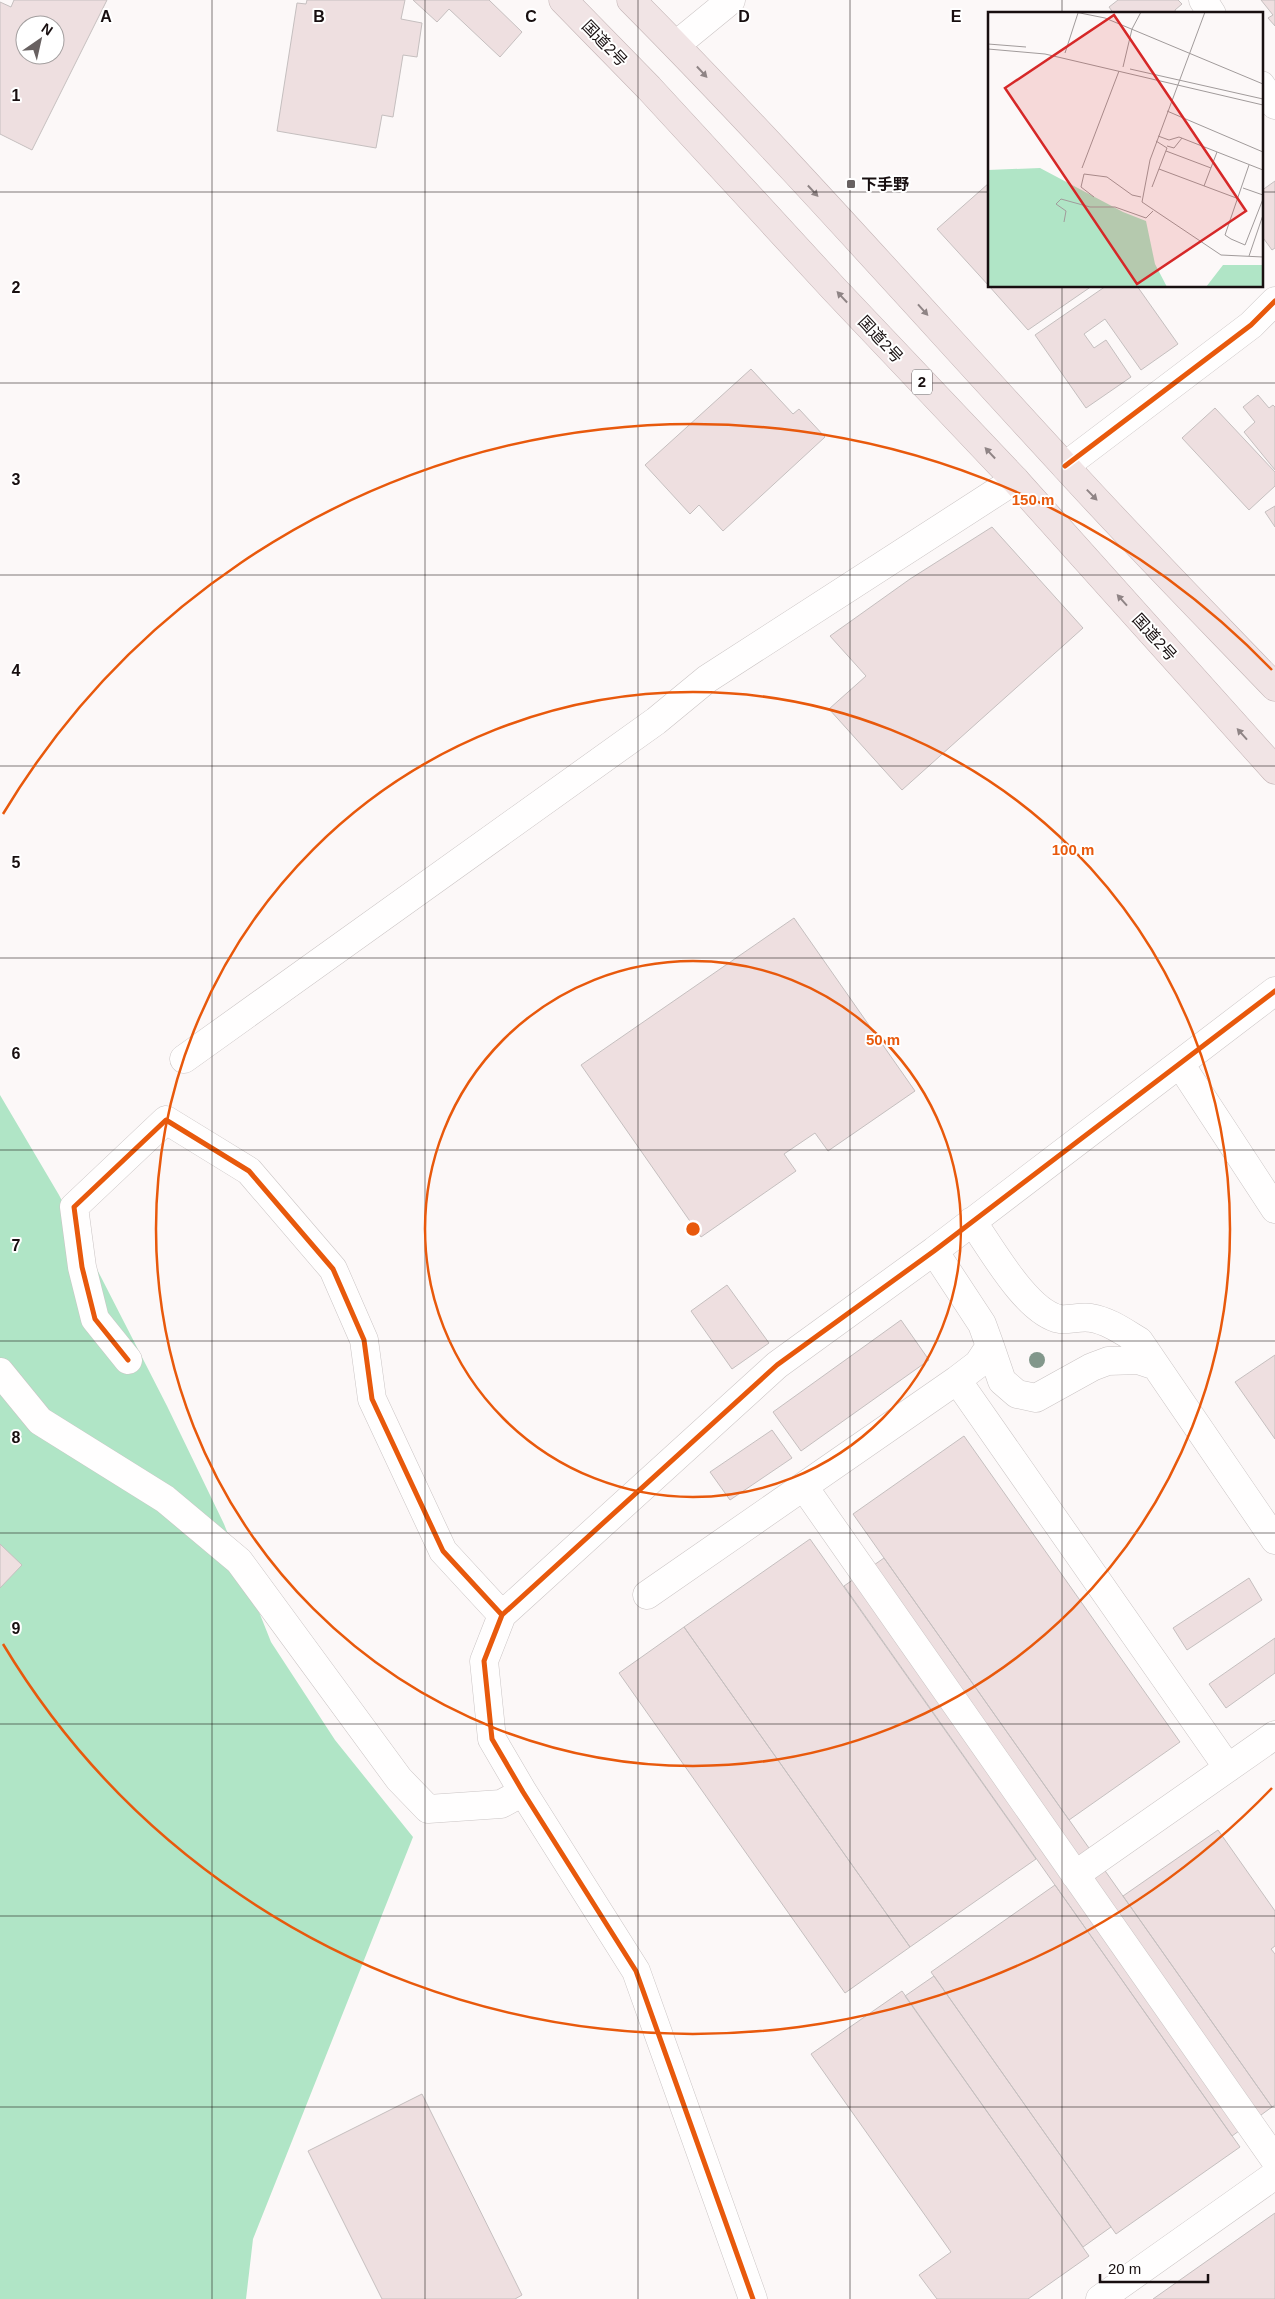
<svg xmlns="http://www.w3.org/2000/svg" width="1275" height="2299" font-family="Helvetica,'Noto Sans JP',sans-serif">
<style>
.forest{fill:#b0e5c6}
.building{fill:#eedfe0;stroke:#c5bfbf;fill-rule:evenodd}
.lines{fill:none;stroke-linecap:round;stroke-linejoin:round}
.minor-casing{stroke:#cac4c4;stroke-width:29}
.highway-casing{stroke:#c2b3b4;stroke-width:29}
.minor{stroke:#fffefe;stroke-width:28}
.highway{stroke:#f1e4e5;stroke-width:28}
.cycleway-casing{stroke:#fff;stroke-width:8}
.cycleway{stroke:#e8590c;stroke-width:5}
.tree{fill:#82978b}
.oneway{fill:#8f8485}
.grid{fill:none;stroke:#180f10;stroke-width:1;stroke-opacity:0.55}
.ring{fill:none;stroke:#e8590c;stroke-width:2.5}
.poi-dot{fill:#686161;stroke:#fff;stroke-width:2}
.labels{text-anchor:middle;stroke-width:4;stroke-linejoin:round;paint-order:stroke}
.shield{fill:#fff;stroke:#5d5758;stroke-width:1}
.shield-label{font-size:15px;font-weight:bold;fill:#180f10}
.street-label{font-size:16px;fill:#180f10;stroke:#fff}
.poi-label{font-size:16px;font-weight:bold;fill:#180f10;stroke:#fff;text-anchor:start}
.inset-road{fill:none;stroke:#a19b9b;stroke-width:1}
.view{fill:#d62828;fill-opacity:0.15;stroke:#d62828;stroke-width:2.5}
.inset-edge{fill:none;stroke:#180f10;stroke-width:2.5}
.grid-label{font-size:16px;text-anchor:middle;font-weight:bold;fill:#180f10;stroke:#fff;stroke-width:4;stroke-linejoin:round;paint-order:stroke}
.centre{fill:#e8590c;stroke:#fff;stroke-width:2.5}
.ring-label{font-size:15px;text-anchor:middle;font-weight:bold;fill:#e8590c;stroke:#fff;stroke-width:4;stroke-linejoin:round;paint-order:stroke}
</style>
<rect width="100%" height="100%" fill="#fcf8f8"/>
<path class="forest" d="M0,1095L59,1195L167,1406L224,1524L271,1642L335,1740L413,1837L253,2239L246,2299H0Z"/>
<path class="building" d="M14,0H107L32,150L0,134V2L11,7ZM25,25H55V55H25Z
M307,0H405L401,19L422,23L417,57L403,55L393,117L382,115L376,148L277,131L297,3L306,4Z
M413,0H489L522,32L500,57L449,9L437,22Z
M1118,0H1178L1182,4L1175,10L1176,14H1114L1109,7Z
M1261,0H1275V26L1268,18L1273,15Z
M1275,181V248L1272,250L1261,235V191Z
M989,183V286L937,229Z
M989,286H1092L1028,330Z
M1106,286H1137L1178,344L1141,370L1105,319L1084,334L1094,348L1106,340L1131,377L1086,408L1035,335Z
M751,369L793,414L799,409L825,437L723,531L699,505L690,514L645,465Z
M1258,395L1269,408L1273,405L1275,407V470L1244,432L1255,422L1243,407Z
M1215,408L1275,472V486L1249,510L1182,438Z
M1275,506V527L1265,512Z
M992,527L1083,628L902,790L829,709L866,676L830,636L910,579Z
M794,918L915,1091L828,1151L815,1133L784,1154L796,1171L701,1237L581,1065Z
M727,1285L769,1343L732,1369L691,1311Z
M901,1320L929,1360L801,1451L773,1412Z
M1275,1355V1439L1235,1382Z
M772,1430L792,1458L730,1500L710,1472Z
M964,1436L1180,1742L1069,1820L853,1514Z
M810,1539L1036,1859L910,1947L684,1627Z
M0,1544L22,1565L0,1588Z
M884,1558L1272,2107L1232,2136L844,1586Z
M1249,1578L1262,1600L1187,1650L1173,1628Z
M684,1627L910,1947L845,1993L619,1673Z
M1275,1638V1673L1226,1708L1209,1684Z
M1218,1830L1275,1911V1946L1271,1949L1275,1954V2105L1272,2107L1123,1896Z
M1055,1885L1240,2147L1116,2234L931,1972Z
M934,1976L1111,2227L1083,2247L905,1996Z
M902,1991L1089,2256L1028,2299H937L919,2275L951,2252L811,2054Z
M422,2094L522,2295L515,2299H382L308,2151Z
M1275,2213V2299H1153Z"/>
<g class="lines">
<defs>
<path id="minor" d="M1203,0L1212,14
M676,45L731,0
M1261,85L1275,105
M1065,466L1251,325L1275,301
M184,1059L656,721L707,679L1015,480
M1180,1064L1275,1209
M972,1221C991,1248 1027,1313 1060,1319C1070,1320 1081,1316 1091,1318C1109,1321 1124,1332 1139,1341L1275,1540
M990,1346L1002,1381L1017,1394L1036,1398L1092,1367L1108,1361L1138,1360L1156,1366
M128,1360L95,1319L82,1267L74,1207L166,1120L249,1171L333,1269L364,1340L372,1399L443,1551L502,1615
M0,1372L40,1421L165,1499L239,1561L399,1779L428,1809L501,1804L523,1792
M957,1380L1228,1768
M804,1487L1275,2160
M647,1595L957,1380L978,1364L990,1346L982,1324L934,1251
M1075,1875L1275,1735
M753,2299L636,1971L523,1792L492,1739L484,1661L502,1615L777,1365L934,1251L1275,991
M1100,2299L1275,2175"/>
<path id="highway" d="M563,0L649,88L834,289L1015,480L1275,770
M631,0C780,150 920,309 1063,464C1132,540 1204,613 1275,687"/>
</defs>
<use href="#minor" class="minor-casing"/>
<use href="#highway" class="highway-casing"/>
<use href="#minor" class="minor"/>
<use href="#highway" class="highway"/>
<defs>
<path id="cycleway" d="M1065,466L1251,325L1275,301
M128,1360L95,1319L82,1267L74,1207L166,1120L249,1171L333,1269L364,1340L372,1399L443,1551L502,1615
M753,2299L636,1971L523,1792L492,1739L484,1661L502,1615L777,1365L934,1251L1275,991"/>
</defs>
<use href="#cycleway" class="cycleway-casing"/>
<use href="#cycleway" class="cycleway"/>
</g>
<circle class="tree" cx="1037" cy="1360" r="8"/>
<defs><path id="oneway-solid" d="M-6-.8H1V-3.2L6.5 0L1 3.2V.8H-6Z" transform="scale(1.25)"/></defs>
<g class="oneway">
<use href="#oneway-solid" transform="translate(702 72) rotate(47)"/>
<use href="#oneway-solid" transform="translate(813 191) rotate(47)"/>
<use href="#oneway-solid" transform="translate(842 297) rotate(-133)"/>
<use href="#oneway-solid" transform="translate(923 310) rotate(48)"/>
<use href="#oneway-solid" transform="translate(990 453) rotate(-133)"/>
<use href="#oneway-solid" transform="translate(1092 495) rotate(46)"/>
<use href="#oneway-solid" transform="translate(1122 600) rotate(-132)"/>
<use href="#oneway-solid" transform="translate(1242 734) rotate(-132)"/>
</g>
<path class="grid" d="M212,0V2299M425,0V2299M638,0V2299M850,0V2299M1062,0V14M0,192H989M1261,192H1275M1062,286V2299M0,383H1275M0,575H1275M0,766H1275M0,958H1275M0,1150H1275M0,1341H1275M0,1533H1275M0,1724H1275M0,1916H1275M0,2107H1275"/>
<g class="ring">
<circle cx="693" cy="1229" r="268"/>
<circle cx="693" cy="1229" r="537"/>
<path d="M1272 1788A805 805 0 0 1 3 1644M3 814A805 805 0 0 1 1272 670"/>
</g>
<rect class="poi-dot" x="846" y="179" width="10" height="10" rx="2.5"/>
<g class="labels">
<rect class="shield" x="912" y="369.5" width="20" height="25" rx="4"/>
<g class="shield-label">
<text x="922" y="387">2</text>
</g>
<g class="street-label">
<text transform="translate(605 43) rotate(46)" y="6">国道2号</text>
<text transform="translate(881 339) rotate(47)" y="6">国道2号</text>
<text transform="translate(1155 637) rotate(48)" y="6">国道2号</text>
</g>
<g class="poi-label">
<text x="861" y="190">下手野</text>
</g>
</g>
<g transform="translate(988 12)">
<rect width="275" height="275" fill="#fcf8f8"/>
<path d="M52,156L135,200L158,209L167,252L179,275H0V158ZM235,253H275V275H218Z" fill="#b0e5c6"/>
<path class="inset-road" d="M87,0L117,6L275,72M217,0L162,148L154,190L233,243L275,245M0,32L38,35M0,37L57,42L275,93M77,41L90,1M135,55L144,17L153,0M142,57L275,87M179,99L275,140M170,124L181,128L191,125L275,158M179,134L186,136L194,126M178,139L223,156M261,153L237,223L243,227L257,233L275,187M94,156L131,59M171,157L251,187M216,174L229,140M164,175L179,136L168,129M255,176L275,183M106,185L93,175L96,162L119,165L144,183L153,185M76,210L78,199L68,192L73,187L102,195H127L158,206L165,199M261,244L275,203"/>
<path class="view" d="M126,3L258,199L149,272L17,76Z"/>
<rect width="275" height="275" class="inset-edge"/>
</g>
<g class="grid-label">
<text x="106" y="22">A</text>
<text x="319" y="22">B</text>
<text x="531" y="22">C</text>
<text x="744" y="22">D</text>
<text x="956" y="22">E</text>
<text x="16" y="101">1</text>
<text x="16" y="293">2</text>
<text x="16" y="485">3</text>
<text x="16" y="676">4</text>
<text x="16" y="868">5</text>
<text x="16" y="1059">6</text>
<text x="16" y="1251">7</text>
<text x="16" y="1443">8</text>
<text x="16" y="1634">9</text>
</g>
<circle cx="693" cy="1229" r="8" class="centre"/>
<g class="ring-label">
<text x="1033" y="505">150 m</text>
<text x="1073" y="855">100 m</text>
<text x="883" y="1045">50 m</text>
</g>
<g transform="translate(40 40) rotate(34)"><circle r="24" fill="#ffffff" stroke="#a39f9f"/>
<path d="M0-4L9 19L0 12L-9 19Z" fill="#686161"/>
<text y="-8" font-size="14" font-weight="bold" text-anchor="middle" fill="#180f10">N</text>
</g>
<path d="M1100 2274v8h108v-8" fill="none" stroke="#180f10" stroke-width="2.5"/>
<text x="1108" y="2274" font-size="15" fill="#180f10" stroke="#ffffff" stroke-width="4" paint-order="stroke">20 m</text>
</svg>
